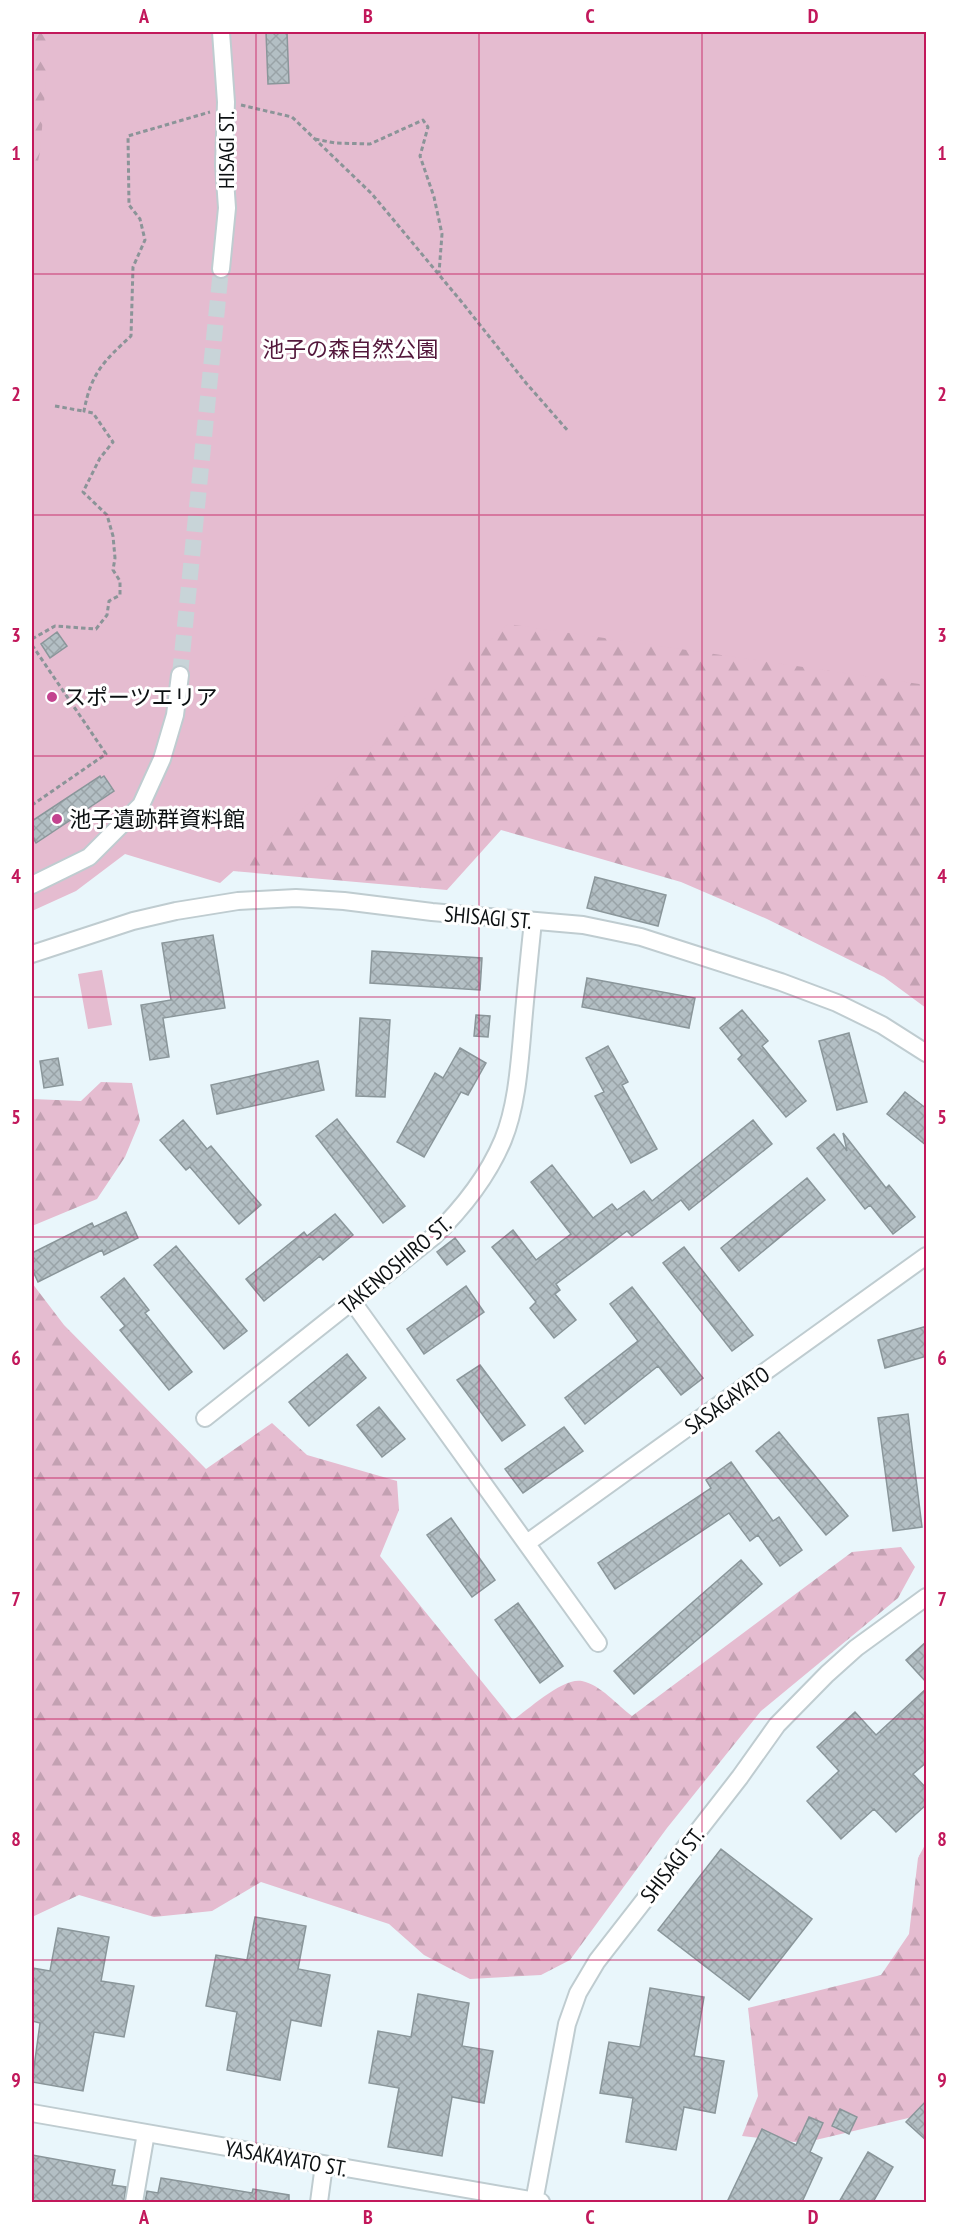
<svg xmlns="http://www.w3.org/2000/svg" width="958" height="2234" font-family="'PT Sans Narrow','Noto Sans JP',sans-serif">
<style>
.forest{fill:url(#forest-firs)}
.park{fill:#e5bcd0}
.building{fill:url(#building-cross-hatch);stroke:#8a969a;stroke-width:1.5}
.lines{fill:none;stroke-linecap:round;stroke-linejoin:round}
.minor-tunnel{stroke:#c8d4d8;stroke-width:16;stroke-dasharray:16 8;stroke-linecap:butt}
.minor-casing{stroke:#bfccd0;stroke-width:20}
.path{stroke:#8b9498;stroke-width:3;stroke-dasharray:4.5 3;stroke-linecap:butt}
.minor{stroke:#fff;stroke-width:16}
.grid{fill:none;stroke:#c2185b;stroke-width:1.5;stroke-opacity:0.55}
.poi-dot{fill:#c3438f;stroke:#fff;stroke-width:2}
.labels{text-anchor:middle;stroke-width:6;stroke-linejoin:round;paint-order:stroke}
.street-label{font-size:22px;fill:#0c1012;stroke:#fff}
.park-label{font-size:22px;fill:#53173b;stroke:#fff}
.poi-label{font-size:22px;fill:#0c1012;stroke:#fff;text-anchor:start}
.neatline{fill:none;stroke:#c2185b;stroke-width:2}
.grid-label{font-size:20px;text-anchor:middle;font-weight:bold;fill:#c2185b}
</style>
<defs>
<pattern id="forest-firs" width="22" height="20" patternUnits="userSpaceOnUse" patternTransform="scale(1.5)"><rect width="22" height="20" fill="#e5bcd0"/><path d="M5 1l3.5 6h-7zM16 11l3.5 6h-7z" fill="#c3a1b2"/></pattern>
<pattern id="building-cross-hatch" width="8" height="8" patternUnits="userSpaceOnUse" patternTransform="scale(1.5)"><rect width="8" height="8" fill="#b3bfc4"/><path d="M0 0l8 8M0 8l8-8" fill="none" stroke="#99a3a7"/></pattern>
</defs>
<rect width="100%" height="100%" fill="#e9f6fb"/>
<path class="forest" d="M32,32H926V1008L884,977L767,919L681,882L501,830L447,890L221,870L32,617Z
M101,1082L132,1083L140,1121L125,1157L97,1199L32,1226V1099L81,1101Z
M32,1283L64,1325L206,1469L272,1423L307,1455L397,1481L399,1510L380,1556L513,1720C529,1709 563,1677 582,1681C601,1685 617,1705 632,1716L852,1552L901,1547L915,1567L898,1598L761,1711L667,1828L570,1960L541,1975L470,1979L424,1955L389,1924L261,1882L212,1911L154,1917L79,1895L32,1917Z
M926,1843V2122L921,2115L803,2143L742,2136L758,2096L748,2008L881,1975L909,1934L918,1858Z"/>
<path class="park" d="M50,32H926V685L508,624L220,883L125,854L76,891L32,911V189L40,152Z
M102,970L112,1025L88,1029L78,974Z"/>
<path class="building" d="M266,32H287L289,83L268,84Z
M57,632L67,646L50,658L41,644Z
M100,776L101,778L104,776L114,791L36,843L32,836V821Z
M595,877L666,895L658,926L587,908Z
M213,935L225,1008L163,1018L169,1057L150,1060L141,1005L171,1000L162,943Z
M372,951L482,958L480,990L370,983Z
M587,978L695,998L689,1028L582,1007Z
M742,1010L768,1041L762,1046L806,1101L786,1117L738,1059L742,1055L720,1028Z
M476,1015L490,1016L488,1037L474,1036Z
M360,1018L390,1020L385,1097L356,1096Z
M849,1033L867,1102L837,1110L819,1041Z
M608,1046L628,1082L622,1085L657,1149L631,1163L595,1096L604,1092L586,1058Z
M460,1048L486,1063L468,1095L461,1092L424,1157L397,1142L435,1073L443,1078Z
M58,1058L63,1085L44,1088L40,1061Z
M318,1061L324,1090L217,1114L211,1085Z
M905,1092L927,1109V1146L887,1114Z
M337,1119L405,1206L383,1223L316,1136Z
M183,1120L207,1149L211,1146L261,1205L239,1224L190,1167L186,1170L160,1140Z
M753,1120L772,1144L689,1210L681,1200L632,1236L627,1231L556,1284L560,1290L555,1294L576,1320L554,1338L530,1308L536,1302L492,1247L513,1230L536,1260L571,1234L531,1182L552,1165L593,1218L612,1204L617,1210L644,1191L652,1201Z
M843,1133L886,1188L889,1185L915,1217L893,1234L870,1205L865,1209L817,1148L834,1134L847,1151Z
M807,1178L825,1200L739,1271L721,1248Z
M126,1212L138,1238L104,1255L102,1250L38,1282L32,1269V1253L92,1223L94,1227Z
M335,1214L353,1235L323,1260L320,1256L264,1301L246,1279L304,1232L307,1236Z
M455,1238L465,1251L447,1265L437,1252Z
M176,1246L247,1331L224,1349L154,1265Z
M684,1247L753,1335L732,1351L663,1263Z
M124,1278L149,1310L145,1313L192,1372L169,1390L120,1330L125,1326L101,1297Z
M466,1286L484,1312L424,1354L407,1329Z
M632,1287L703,1378L681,1395L658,1366L585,1424L565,1398L638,1341L610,1304Z
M927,1326V1356L885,1368L878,1340Z
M347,1354L366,1378L309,1426L289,1402Z
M480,1365L525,1425L502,1441L457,1380Z
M379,1407L405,1439L382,1457L357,1425Z
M908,1414L922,1527L893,1531L878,1418Z
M564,1427L583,1451L523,1493L505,1469Z
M779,1432L848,1516L826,1535L756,1451Z
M731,1462L773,1521L779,1517L802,1550L780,1566L758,1535L750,1541L729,1513L615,1589L598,1563L711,1488L706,1480Z
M451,1518L495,1580L472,1597L427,1535Z
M741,1560L762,1584L634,1694L614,1671Z
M518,1603L563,1666L540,1683L495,1620Z
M927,1641V1683L906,1660Z
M927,1688V1762L913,1774L927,1789V1804L896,1832L874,1809L841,1839L807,1801L839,1771L817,1747L855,1712L876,1735Z
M721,1849L812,1919L749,2000L658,1930Z
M255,1917L306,1926L298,1969L330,1975L321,2026L291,2020L280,2080L227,2070L237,2012L206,2006L216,1955L247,1960Z
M58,1928L109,1937L101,1981L134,1986L124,2037L94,2032L83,2091L32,2082L40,2023L32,2021V1968L50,1971Z
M650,1988L704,1997L694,2056L724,2061L715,2113L684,2107L676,2150L626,2142L633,2098L600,2093L609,2042L640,2047Z
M418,1994L469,2003L462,2046L493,2051L484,2103L452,2097L442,2156L388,2147L399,2088L369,2083L378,2031L411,2037Z
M927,2100V2141L906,2122Z
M840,2109L857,2117L849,2134L832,2126Z
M809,2117L823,2123L810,2152L822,2158L802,2202H727L762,2129L796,2145Z
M868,2152L893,2167L873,2202H839Z
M32,2155L115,2170L112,2185L126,2187L124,2202H32Z
M161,2178L252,2193L253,2189L289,2195V2202H145L147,2191L158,2193Z"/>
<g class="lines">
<path class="minor-tunnel" d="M180,675L221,269"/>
<defs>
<path id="minor" d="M221,269L227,208L224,165L226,102L221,32
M32,885L89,857L141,805L162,759L175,715L180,675
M32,954L133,921L176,911L238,901L296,898L344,901L432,912L583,925L641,937L781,982L837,1003L882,1025L926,1053
M352,1301L598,1643
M205,1418L433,1237C462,1209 487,1178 503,1140C516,1108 519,1070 522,1036C525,998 529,960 533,921
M527,1543L926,1256
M32,2113L541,2202
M134,2202L146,2133
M319,2202L324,2165
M534,2202L567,2024L578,1993L597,1961L740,1777L777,1725L827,1674L856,1648L926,1597"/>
</defs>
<use href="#minor" class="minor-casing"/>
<path class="path" d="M241,105L292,117L372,194L465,306L526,383L569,432
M315,139L335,143L370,144L423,120L428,127L420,156L434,197L442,234L439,273
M55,406L83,411
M32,639L55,626L96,629L107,615L109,601L120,595V581L113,570L115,558L113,536L107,515L83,492L100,458L113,442L93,413L84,411C91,373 104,361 131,336L133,267L145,240L140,219L129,205L128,136L210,112
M32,645L106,754L32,805"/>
<use href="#minor" class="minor"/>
</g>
<path class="grid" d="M256,32V2202M479,32V2202M702,32V2202M32,274H926M32,515H926M32,756H926M32,997H926M32,1237H926M32,1478H926M32,1719H926M32,1960H926"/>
<g class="poi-dot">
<circle cx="52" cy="697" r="6"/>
<circle cx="57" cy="819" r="6"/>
</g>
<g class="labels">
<g class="street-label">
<text transform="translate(226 150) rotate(-90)" y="8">HISAGI ST.</text>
<text transform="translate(488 917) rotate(5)" y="8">SHISAGI ST.</text>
<text transform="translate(395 1265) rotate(-40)" y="8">TAKENOSHIRO ST.</text>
<text transform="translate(727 1400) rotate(-36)" y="8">SASAGAYATO</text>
<text transform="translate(672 1865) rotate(-52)" y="8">SHISAGI ST.</text>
<text transform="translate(286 2158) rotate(10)" y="8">YASAKAYATO ST.</text>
</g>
<g class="park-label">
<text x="350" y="357">池子の森自然公園</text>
</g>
<g class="poi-label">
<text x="64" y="705">スポーツエリア</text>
<text x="69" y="827">池子遺跡群資料館</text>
</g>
</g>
<rect width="958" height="2234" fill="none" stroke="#ffffff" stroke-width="66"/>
<rect x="33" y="33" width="892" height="2168" class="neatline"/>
<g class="grid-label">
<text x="144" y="23">A</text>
<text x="368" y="23">B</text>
<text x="590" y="23">C</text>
<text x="813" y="23">D</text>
<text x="16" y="160">1</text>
<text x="942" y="160">1</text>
<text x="16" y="401">2</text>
<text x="942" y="401">2</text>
<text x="16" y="642">3</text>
<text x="942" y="642">3</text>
<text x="16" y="883">4</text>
<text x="942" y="883">4</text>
<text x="16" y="1124">5</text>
<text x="942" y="1124">5</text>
<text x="16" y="1365">6</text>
<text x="942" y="1365">6</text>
<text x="16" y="1606">7</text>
<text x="942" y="1606">7</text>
<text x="16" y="1846">8</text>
<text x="942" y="1846">8</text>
<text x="16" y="2087">9</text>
<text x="942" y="2087">9</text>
<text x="144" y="2224">A</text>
<text x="368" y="2224">B</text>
<text x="590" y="2224">C</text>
<text x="813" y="2224">D</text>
</g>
</svg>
